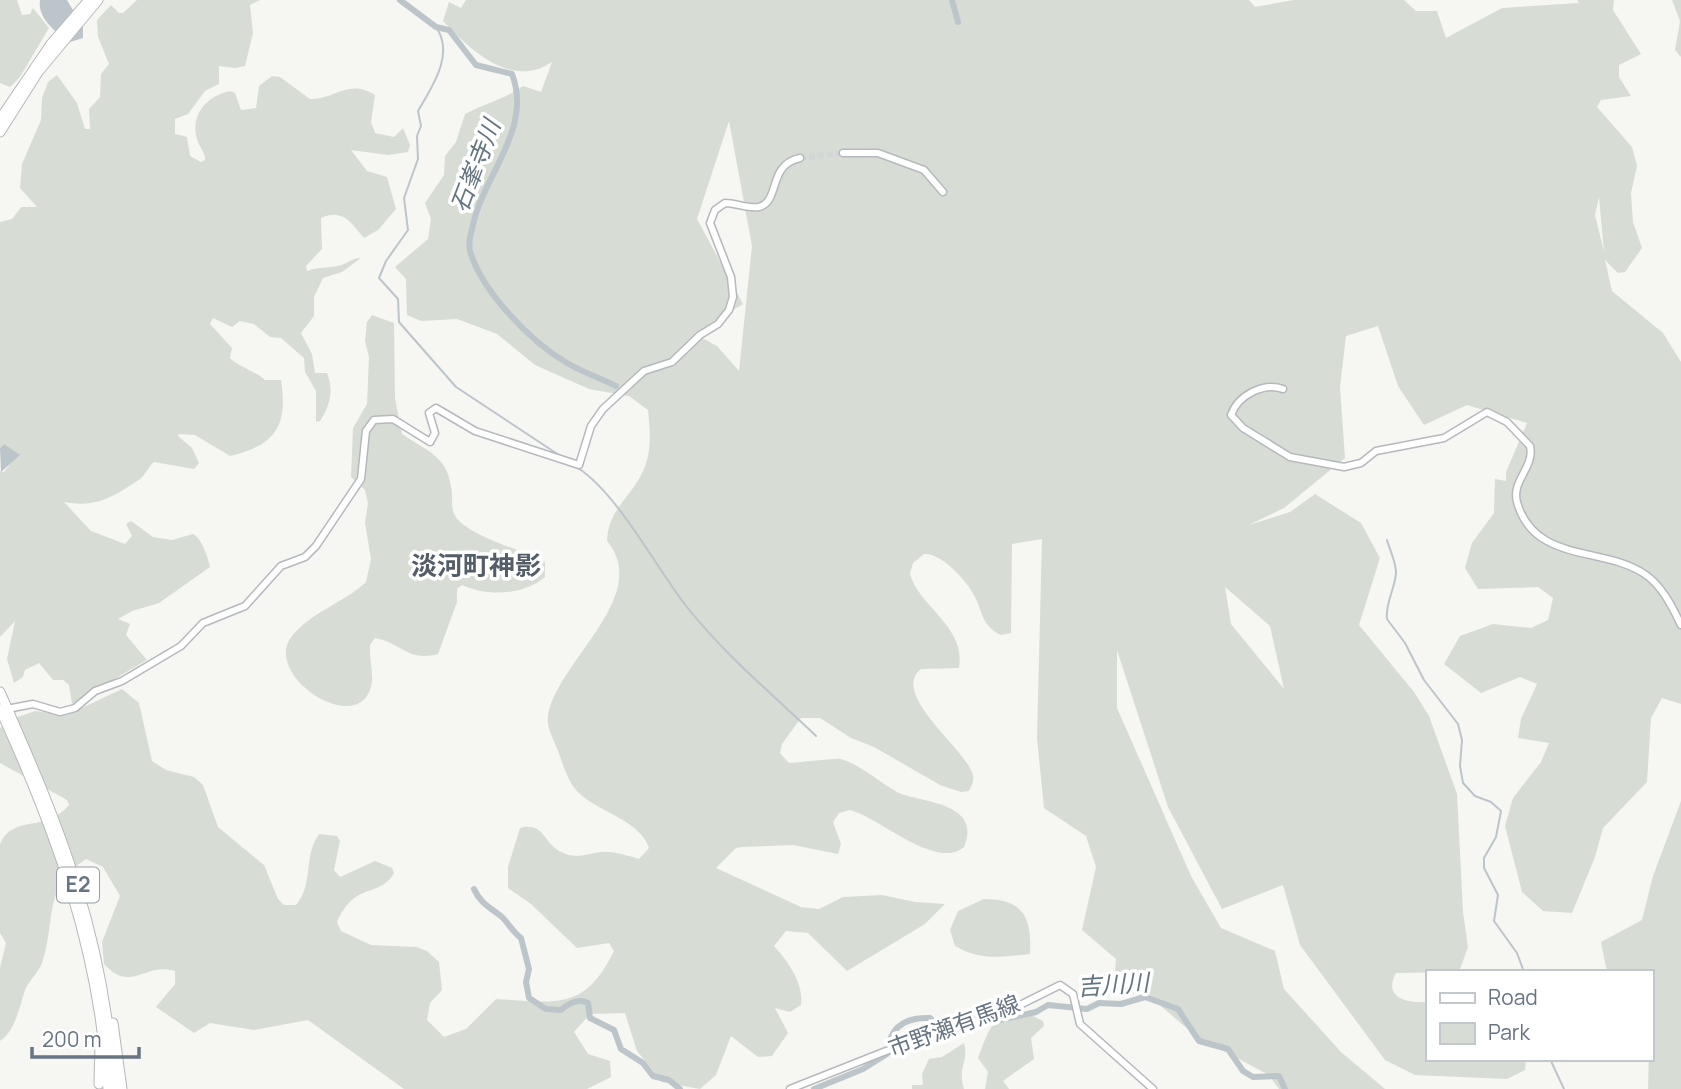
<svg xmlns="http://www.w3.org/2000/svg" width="1681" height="1089" font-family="Manrope,'Noto Sans JP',sans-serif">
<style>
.green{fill:#d7ddd4;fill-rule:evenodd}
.water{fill:#bcc5ca}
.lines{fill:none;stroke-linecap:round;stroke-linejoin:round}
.stream{stroke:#bcc5ca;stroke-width:2}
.river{stroke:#bcc5ca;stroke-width:6}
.secondary-tunnel{stroke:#d2d6d7;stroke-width:6;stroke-dasharray:6 3;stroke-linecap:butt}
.secondary-casing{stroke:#b5b9bd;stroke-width:9}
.highway-casing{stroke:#b5b8bb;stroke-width:11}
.secondary{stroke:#fff;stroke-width:6}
.highway{stroke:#fff;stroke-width:9}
.labels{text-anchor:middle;stroke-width:7;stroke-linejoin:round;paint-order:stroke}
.shield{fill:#fff;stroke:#959ea8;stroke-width:2}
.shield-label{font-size:21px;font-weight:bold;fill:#677482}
.street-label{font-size:23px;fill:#677482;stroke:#fff}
.water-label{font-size:24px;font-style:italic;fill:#63757f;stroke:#fff}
.quarter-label{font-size:26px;font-weight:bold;fill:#545e68;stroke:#fff}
</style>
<rect width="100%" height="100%" fill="#f6f6f3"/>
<path class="green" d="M0,0H17L22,15L30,14L33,8L49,28L20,77L10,87L0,83Z
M137,0H260L250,5L253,33L245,66L235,68L219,66V84L205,91L188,114L175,119V134L187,137L190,156L201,162L205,160C205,151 199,147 197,139C190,116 206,96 230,91L235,93L241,110L256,108L259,86L272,76L280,77L310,99C335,100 347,78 375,95L371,122L375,133L394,137L403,128L410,145L408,152L388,155L351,150L367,171L387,177L396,209L378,230L364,238C351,223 343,208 321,218L322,249L306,266L307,271C319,266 333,269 344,264C351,261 353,258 361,258L342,272L323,278L314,297V316L301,333L312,354L315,373H327C334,390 330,406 320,421L316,422V391L305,372L304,358L281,338L270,337L254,324L240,321L232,327L213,318L210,324L232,348L230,358C239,367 253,370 265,380H281C288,426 276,445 230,456L195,435L179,434L178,436L192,448L199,463L194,469L154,462C148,467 146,474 140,479C113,497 97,508 64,502L91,531L125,544L132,536L126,524L131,521L153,537L172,540L193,534C202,539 208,557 210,567L159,603L132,611L118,619L130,624L126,635L147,660L72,704L69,685L63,680H53L39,663L25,670L23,677L14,683L7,659L15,621L0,637V471L4,472L15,457L4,444L0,448V222L12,219L21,207H37L20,188L22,164L41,120L42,98L48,82L57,75L77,103L85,129H90L89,109L100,97L101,74L109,64L98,37L97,20L111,5L119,13H123Z
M466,0H1249L1255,7L1294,0H1404L1416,11H1437L1446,38L1502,8L1579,3L1577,0H1614L1613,10L1641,54L1619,65V77L1631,96L1601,100L1597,107L1632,147L1637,166L1631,193L1633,222L1642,248L1625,272L1618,273L1605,260L1612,291L1663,333L1681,362V704L1662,698L1651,718L1647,782L1603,828L1595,857L1572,913L1543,911L1522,892L1505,826L1513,798L1541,762L1549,743L1518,738L1521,719L1537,684L1520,677L1481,693L1444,664L1460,636L1493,624L1531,628L1548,620L1553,598L1538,587L1478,589L1465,568L1472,543L1494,513L1495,479L1506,481V472L1527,423L1467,405L1424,425L1398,386L1378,326L1346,336L1340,387L1345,458L1284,508L1249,525L1290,512L1315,494L1361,523L1380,558L1359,625L1414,692L1429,716L1457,794L1463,912L1468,947L1459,972L1396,973C1382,999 1409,1003 1427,1002V1059H1526L1525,1070L1507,1079L1415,1075L1385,1060L1300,945L1283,885L1222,909L1168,807L1117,650V708L1191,876L1221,928L1275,951L1284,989L1341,1052L1385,1089H1279L1269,1075L1197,1037L1155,1001L1114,987L1116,959L1082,930L1096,867L1086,836L1044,808L1037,738L1042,539L1012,544L1011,633L1001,635C984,627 983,616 977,601C970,584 943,553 924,554L913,563L910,574C919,607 966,626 959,668L921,669C889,694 967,750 973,775C974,781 972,786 969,791L961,792L940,785L874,747L851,738L820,718H801L782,744L780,753L789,763C798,763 835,758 841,759C861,765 879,782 897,792C919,803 983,801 964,847C936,871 879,817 850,810L839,813L833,822L841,844L838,854L793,845L742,847L736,848L716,868L801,907L819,909L843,897L882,895L915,902L945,904L925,924L847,971L808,933L786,931L774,946C788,961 804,984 801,1005L790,1012L775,1008L788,1033L772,1056L758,1057L731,1036L716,1075L700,1089L662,1082L637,1051L625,1013L590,1014L574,1032L588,1054L610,1061L611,1077L587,1089H404L308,1020L254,1030L210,1023L194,1033L156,1007L175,984V971C144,962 132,994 104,964L102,942L120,896L103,867L86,859C43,887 56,918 43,960C40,972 28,980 24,993C19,1009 15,1031 0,1041V968L6,943L0,933V844C14,813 44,834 69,805L67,800L0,763V728L12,719L35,711L67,715L122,689L139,703L152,761L166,770L194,777L203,785L218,827L264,865L278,899L284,905H296C314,884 303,856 319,834L337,836L340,841L334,870L340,877L375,861L392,868L394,873C380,898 355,881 337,922L341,931L371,945L416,947L427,951L439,962L442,990L430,1003L427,1020L444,1037L466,1029L496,999C556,1002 584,1012 614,951L609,943L577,948L531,904L508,888V867L520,828C543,822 543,841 559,851C575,860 585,854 601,852C613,851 628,856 639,859L649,848C640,819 594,811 576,790C567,779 563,764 558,751C554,740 546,727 548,716C556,662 653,596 607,541C608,509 632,497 644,469C652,450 650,430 648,410L629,396L589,389L535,365L497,334L457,319L421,321L407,315L406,279L395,267L428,239L431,219L425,203L444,175L445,156L456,142L465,114C485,103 505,99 523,86L541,92L552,62C548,64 543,68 538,69C501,81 465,44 443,21L449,2L461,8ZM729,121L752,246L739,371L717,346L695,334L743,304L697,219ZM1599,197L1604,252L1595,215ZM1225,587L1270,626L1284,689L1231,624Z
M1672,0H1681V57L1675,50L1680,21Z
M372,315L394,323L395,398L402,434C426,451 447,455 451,487C453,494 451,507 454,514C465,536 524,550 545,562V577C524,595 488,597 462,585L457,589V602L438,654C407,662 402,643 375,638L370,645C369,657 373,671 372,682C363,742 260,676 292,636C310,613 345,602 366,582L371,559L365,523L368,503L365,490L351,477L353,428L367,404L369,357L365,341L367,322Z
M1681,801V1089H1648L1651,972H1607L1601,942L1642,920L1653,876Z
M984,899C1024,899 1032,918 1030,954C1002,957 980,961 955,946L950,930L958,911Z
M1027,1013L1043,1021L1044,1026L1031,1038L1034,1059L1003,1081L1009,1089H985L988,1072L978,1058C990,1027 991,1015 1027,1013Z
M964,1043C969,1064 957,1065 964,1089H912V1085H923L922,1074L929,1059L942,1057Z"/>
<path class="water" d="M40,0H67L83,27V38L70,42C56,33 37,18 40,0Z
M4,444L20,455L1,472L0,448Z"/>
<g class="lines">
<path class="stream" d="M436,27C455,54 432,87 418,111L421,126L417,136L418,159L404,198L408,230L386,261L379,278L398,299L399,322L456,387L559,455
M578,468C619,495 656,568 687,607C724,654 772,694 816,736
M1387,540C1390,551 1396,561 1396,573C1395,589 1385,603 1387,619L1405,643L1424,680L1458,724L1462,740L1460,766L1463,783L1475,796L1491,802L1501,811L1496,837L1484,858V868L1498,895L1494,921L1517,953L1524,972
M1550,1059L1564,1089"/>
<path class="river" d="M400,0L436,27L449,30L476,65L512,74C533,129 484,174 473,225C471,232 468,244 470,251C482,292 531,342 567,363C582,372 600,378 616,386
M952,0L958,22
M474,889C480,903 491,908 502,917C509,924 513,932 521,938L529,969L526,982L529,998L546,1009L561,1010C569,1003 578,998 588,1003L590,1018L614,1030L621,1049L643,1063L653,1076L669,1080L680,1089
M950,1032L961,1033L978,1025L1036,1012L1048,1005L1087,1009L1099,1003L1121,1004L1145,997L1178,1009L1199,1041L1228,1049L1243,1071L1253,1077L1279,1076L1285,1089
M889,1044C893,1024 910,1017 930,1018L943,1029
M814,1089L863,1069L887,1054"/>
<path class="secondary-tunnel" d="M800,158L843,153"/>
<defs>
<path id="secondary" d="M843,153H878L924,170L943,192
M1283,389C1264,382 1238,395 1231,415L1243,428L1290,457L1344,467L1361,463L1376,451L1444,438L1487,412L1507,422L1530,446C1535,467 1511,481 1517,502C1534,563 1601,546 1643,573C1661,584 1672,606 1681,625
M12,708L33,704L60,712L75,708L95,691L122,681L181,646L203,623L245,606L281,566L305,557L316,546L361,479L366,431L374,420L393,419L430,442L435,433L429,413L436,408L475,431L579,465L591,426L603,409L644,371L672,362L700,335L718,324L729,310L733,297L731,277L710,223L715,210L725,203C736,203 748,209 759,207C781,201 767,165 800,158
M790,1089L886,1051L1014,1008L1060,985L1073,994L1080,1024L1153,1089"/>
<path id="highway" d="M0,119L51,44L89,0
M0,132L38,72L98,0
M0,692C61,829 105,937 114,1089
M0,709C57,834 99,950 108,1089
M113,1023L122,1089
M99,1084L100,1044"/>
</defs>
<use href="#secondary" class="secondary-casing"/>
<use href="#highway" class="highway-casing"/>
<use href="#secondary" class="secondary"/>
<use href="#highway" class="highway"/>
</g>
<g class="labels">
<rect class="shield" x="57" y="867.5" width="42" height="35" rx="5"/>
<g class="shield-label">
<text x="78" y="892">E2</text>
</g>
<g class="street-label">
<text transform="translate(954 1026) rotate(-20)" y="8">市野瀬有馬線</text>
</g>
<g class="water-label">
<text transform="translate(476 166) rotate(-69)" y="8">石峯寺川</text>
<text transform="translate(1113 985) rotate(-4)" y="8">吉川川</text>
</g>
<g class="quarter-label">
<text x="476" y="575">淡河町神影</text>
</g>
</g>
<rect x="1426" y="970" width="228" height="91" fill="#ffffff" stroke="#c2c7cd" stroke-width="2"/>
<rect x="1440" y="993" width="35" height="10" fill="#ffffff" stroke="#c2c7cd" stroke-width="2"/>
<text x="1488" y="1005" font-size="21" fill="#677482">Road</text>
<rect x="1440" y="1023" width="35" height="21" fill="#d7ddd4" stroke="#c2c7cd" stroke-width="2"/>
<text x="1488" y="1040" font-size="21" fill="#677482">Park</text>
<path d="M32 1047v10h107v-10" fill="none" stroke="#677482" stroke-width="3.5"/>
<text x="42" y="1047" font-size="21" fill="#677482" stroke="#ffffff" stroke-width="5" paint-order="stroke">200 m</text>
</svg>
